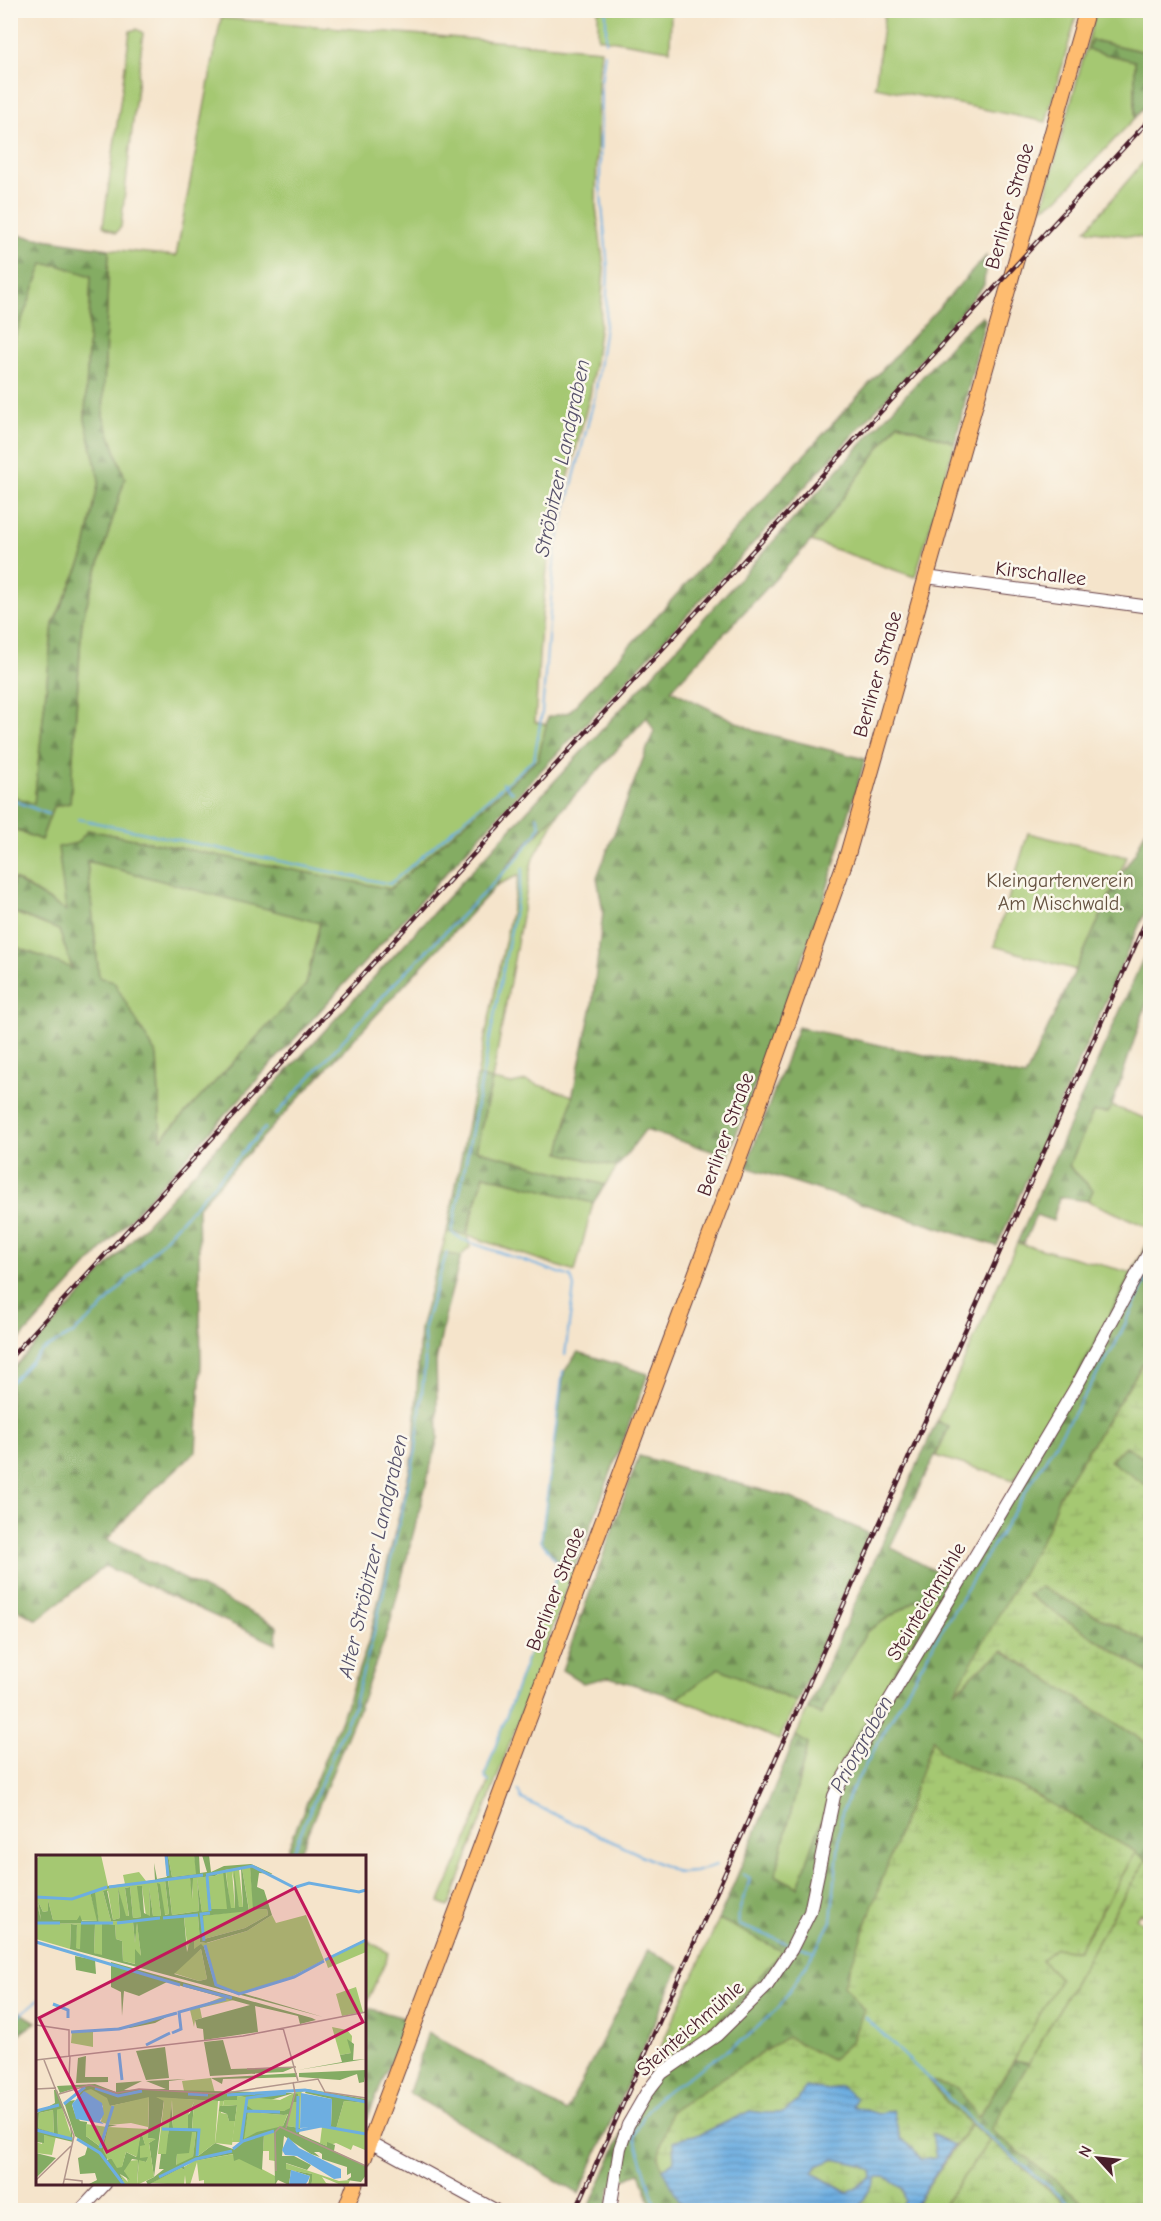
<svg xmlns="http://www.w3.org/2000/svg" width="1161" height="2221" font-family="'Comic Neue',sans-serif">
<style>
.green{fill:#a5c872;stroke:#78744e;stroke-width:1.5}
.forest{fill:url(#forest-firs);stroke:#676648;stroke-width:1.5;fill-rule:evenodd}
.wetland{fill:url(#wetland-marsh);stroke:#78744e;stroke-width:1.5}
.water{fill:url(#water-rules);stroke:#5c6686;stroke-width:1.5;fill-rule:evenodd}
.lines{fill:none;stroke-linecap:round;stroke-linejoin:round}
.stream{stroke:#6daee1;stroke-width:2}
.minor-casing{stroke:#643d43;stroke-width:14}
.major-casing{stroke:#643d43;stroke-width:17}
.minor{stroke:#fff;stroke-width:12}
.major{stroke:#febc70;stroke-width:15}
.rail-casing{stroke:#4a1f2b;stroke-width:4.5}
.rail{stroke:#fbf7ec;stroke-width:2;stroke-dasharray:7;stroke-linecap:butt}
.labels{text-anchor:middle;stroke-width:5;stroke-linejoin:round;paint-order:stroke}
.street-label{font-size:20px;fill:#4a1f2b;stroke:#fbf7ec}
.park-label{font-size:20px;fill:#655240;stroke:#fbf7ec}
.water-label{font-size:21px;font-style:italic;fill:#56516b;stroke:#fbf7ec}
.inset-river{fill:none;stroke:#6daee1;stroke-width:3}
.inset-road{fill:none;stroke:#b1958b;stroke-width:1.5}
.view{fill:#c2185b;fill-opacity:0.15;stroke:#c2185b;stroke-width:3}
.inset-edge{fill:none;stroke:#4a1f2b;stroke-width:3}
</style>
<defs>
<pattern id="forest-firs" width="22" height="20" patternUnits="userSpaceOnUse" patternTransform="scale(1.5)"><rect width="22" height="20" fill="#84ac64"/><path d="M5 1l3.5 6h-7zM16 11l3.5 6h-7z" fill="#6e8b53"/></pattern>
<pattern id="wetland-marsh" width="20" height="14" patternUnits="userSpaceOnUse" patternTransform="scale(1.5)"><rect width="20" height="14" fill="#a5c872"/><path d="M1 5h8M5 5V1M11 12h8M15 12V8" fill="none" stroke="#90ab63"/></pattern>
<pattern id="water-rules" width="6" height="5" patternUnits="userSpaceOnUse" patternTransform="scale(1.5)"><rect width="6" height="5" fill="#6daee1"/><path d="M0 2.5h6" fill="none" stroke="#5c8db7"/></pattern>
</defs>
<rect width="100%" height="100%" fill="#fbf7ec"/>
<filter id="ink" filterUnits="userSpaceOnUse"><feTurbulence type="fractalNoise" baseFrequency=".0167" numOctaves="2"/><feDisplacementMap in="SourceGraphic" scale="12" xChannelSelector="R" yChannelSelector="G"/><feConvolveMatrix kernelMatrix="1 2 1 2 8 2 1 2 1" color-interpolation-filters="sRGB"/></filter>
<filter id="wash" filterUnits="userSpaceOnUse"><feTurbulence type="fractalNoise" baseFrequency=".008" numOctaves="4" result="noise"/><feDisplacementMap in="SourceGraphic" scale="24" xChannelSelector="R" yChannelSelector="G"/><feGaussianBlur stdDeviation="1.35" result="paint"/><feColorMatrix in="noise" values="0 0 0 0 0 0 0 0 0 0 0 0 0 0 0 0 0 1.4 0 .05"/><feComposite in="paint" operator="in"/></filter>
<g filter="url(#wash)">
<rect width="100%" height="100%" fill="#f5e4cb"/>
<path class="green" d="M598,11H671L670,50L598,38Z
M885,11H1078L1046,122L875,87Z
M1096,11H1150V53L1091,40L1088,50L1135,61V118L1058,199L1042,208Z
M221,18L601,50L598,82L596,207L604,268L600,323L590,395L549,551L541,625L535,722L548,725L538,759L390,889L88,830L66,911L15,879L11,894V828L41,840L53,807L70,803L82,620L125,478L103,416L109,249L176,256Z
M137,29L143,33L121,227L116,233L103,226L130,31Z
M1150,154V239L1086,230Z
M43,263L58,265L91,275L85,419L100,480L83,558L53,624L34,805L11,795L10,348Z
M898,423L955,443L915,577L811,541Z
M560,811L532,861L492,1080L512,1084L526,1081L573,1096L560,1153L617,1167L605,1185L476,1150L492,1081L477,1076L519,875L497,885L503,870Z
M1028,833L1127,857L1076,970L994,946Z
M87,861L320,922L306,985L161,1140L157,1056L99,977Z
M10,911L59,930L73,969L11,945Z
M1112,1106L1150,1120V1228L1088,1201L1093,1190L1069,1166L1093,1112L1108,1113Z
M484,1175L593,1203L575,1272L467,1235L470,1247L461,1256L441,1253L447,1232L467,1235Z
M1017,1243L1133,1273L1130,1299L1014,1480L936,1456L949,1427L937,1421Z
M559,1563L573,1573L449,1907L439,1903L464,1847L489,1782L485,1775L556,1579Z
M929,1592L939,1596L843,1760L798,1888L775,1875L808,1744L796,1736L808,1708L821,1714L867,1631Z
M719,1668L797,1702L779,1740L678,1698Z
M1136,1852L1147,1859L1113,1914L1029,2063L1014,2060L1059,1979L1041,1960L1056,1948L1078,1951Z
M719,1919L783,1951C752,1984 695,2058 651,2068Z
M365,1939L389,1953L365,2006Z
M971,2124L990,2140L940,2210H912Z"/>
<path class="forest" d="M1091,40L1150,53V100L1135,118V61L1088,50Z
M11,234L109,249L103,416L125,478L82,620L70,803L53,807L41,840L11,828V795L34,804L53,624L83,558L99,480L85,419L91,276L58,265L43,264L11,348Z
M986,256L984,285L906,377L652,653L499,815L11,1349V945L72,968L59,930L11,911V894L14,879L66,911L58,847L77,843L88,830L390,889L538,759L548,717L569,712ZM87,861L320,923L306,985L161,1139L157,1056L114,982L99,977Z
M982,316L985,320L955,443L898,423L811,541L671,690L755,731L865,759L822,906L728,1156L645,1130L617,1167L560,1153L592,1006L603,912L597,877L654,731L647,717C618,748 589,781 559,812C537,834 509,855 497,885L198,1207L201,1363L196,1451L137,1505L107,1540L277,1626L276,1644L105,1566L37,1620L11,1606L10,1372L657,670L960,335Z
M1150,821V901L997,1246L746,1167L798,1027L1025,1077L1120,875L1135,853Z
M1150,943V993L1112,1106L1108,1113L1093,1112L1069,1166L1093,1190L1088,1201L1059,1197L1053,1221L1036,1215L1024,1243H1017Z
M477,1076L492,1080L476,1150L605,1185L593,1203L484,1175L466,1235L447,1232Z
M1150,1238V1353L1059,1496L1048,1528L957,1690L977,1671L1003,1651L1150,1745V1861L1016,1784L966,1766L938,1751L933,1740L864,2010L852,2041L831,2060L658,2157L684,2210H652L640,2172L610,2187L608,2210H588L651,2068C695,2058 752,1984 782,1951L719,1919L796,1736L808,1744L775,1875L798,1887L843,1760L939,1597L929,1592L867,1631L820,1715L808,1708L937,1421L949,1427L890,1547L955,1582L1019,1486Z
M441,1253L461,1256L446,1312L436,1362L438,1438L389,1627L359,1708L298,1856H285L345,1709L370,1637L414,1451L420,1328Z
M578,1352L648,1374L573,1573L559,1563L541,1541L564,1372Z
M1125,1446L1150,1462V1488L1110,1461Z
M639,1456L791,1498L870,1534L797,1702L719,1668L678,1698L609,1677L583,1683L562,1670Z
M1041,1587L1150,1643V1674L1025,1594Z
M648,1950L679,1967L579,2194L409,2093L428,2032L566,2112Z
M10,2006L36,2022L11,2040H10Z
M364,2007L408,2019L367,2119L365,2120Z
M1014,2060L1029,2063L991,2130L1093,2210H1072L950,2106L927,2080L958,2087L978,2117Z"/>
<path class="wetland" d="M1150,1353V1462L1125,1446L1110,1461L1150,1488V1643L1041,1587L1026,1594L1150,1674V1745L1003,1651L977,1671L955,1692L1048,1528L1059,1496Z
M933,1739L939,1751L966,1766L1016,1784L1136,1852L1078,1951L1056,1948L1041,1960L1060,1979L1014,2060L978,2118L958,2088L928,2080L950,2106L971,2124L954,2146L933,2134L936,2159L921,2160L913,2148L900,2138L892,2110L878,2114L852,2106L840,2086L829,2090L805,2087L798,2101L783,2113H763L750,2111L701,2134L684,2137L674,2161L663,2169L658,2157L671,2111L787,2037L831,2060L852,2041L864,2010L844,1985Z
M1147,1859L1150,1861V1918L1140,1913L1136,1918L1150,1929V2210H1093L991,2130L1113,1914Z
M990,2140H991L1072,2210H940Z
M834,2159L862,2165L871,2170L872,2177L848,2193L813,2173L817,2166Z
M877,2177H885L903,2189L905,2201L900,2210H869L861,2204Z"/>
<path class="water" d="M840,2086L856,2098L853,2106L878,2114L893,2110L900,2138L913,2148L921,2160L936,2158L932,2134L954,2146L912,2210H900L905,2201L903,2189L885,2177H877L861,2204L869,2210H817L801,2206L795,2210H684L663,2169L674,2161L673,2142L684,2137L701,2134L750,2111L763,2113H783L798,2101L805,2087L829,2090ZM834,2159L862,2165L871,2170L872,2177L847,2193L813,2173L817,2166Z"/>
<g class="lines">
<path class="stream" d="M606,42V10
M503,783L512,792
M10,799L48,814
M78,819L390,884L534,759L542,713L555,551L595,396L606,319L608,268L600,184L601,82L605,53
M523,868L452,1233L463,1240L571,1277L574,1287L565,1355
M276,1115L392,986L516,860L537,832L540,825L537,816
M10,1383L41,1351L72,1334L98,1312L265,1128
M489,1782L486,1779L485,1775L556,1579L558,1564L541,1541L563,1371
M518,1791L522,1799L679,1873L695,1872L716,1865
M291,1856L353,1707L373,1637L416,1450L425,1364L424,1326L447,1252
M743,1874L750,1878C747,1894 736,1908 739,1925L787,1943
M799,1947L815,1951
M865,2017L980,2129L1076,2210
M10,2023L38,2000
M657,2210L634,2136L643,2117L658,2097L747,2037L779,2007L815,1951L831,1921L842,1812L852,1789L937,1638L1115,1345L1150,1272"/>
</g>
</g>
<g filter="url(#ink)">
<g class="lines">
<defs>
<path id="minor" d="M926,577L1150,607
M370,2142L495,2210
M81,2210L105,2184
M610,2210L620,2148L628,2125L647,2092L662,2073L717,2035L766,1987L791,1950L810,1912L834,1796L840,1783L1080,1380L1150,1250"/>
<path id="major" d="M364,2158L752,1124L848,853L1087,10
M345,2210L355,2184"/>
</defs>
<use href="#minor" class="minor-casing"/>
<use href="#major" class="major-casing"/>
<use href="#minor" class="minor"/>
<use href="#major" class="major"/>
<defs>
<path id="rail" d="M10,1358L1150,119
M576,2210L1150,912"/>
</defs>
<use href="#rail" class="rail-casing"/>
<use href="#rail" class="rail"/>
</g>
</g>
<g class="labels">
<g class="street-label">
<text transform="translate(1009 206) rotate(-74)" y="7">Berliner Straße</text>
<text transform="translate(1041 573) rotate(7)" y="7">Kirschallee</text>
<text transform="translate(877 674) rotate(-74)" y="7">Berliner Straße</text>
<text transform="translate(725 1134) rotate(-70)" y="7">Berliner Straße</text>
<text transform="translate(555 1589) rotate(-69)" y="7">Berliner Straße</text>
<text transform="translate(926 1601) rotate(-59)" y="7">Steinteichmühle</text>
<text transform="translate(690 2028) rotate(-41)" y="7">Steinteichmühle</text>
</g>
<g class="park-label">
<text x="1060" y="887">Kleingartenverein<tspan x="1060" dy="23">Am Mischwald.</tspan></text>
</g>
<g class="water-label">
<text transform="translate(562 458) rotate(-78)" y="7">Ströbitzer Landgraben</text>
<text transform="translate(373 1556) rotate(-77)" y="7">Alter Ströbitzer Landgraben</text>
<text transform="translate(861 1744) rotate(-61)" y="7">Priorgraben</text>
</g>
</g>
<g transform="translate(36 1855)">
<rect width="330" height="330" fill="#f5e4cb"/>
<path d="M5,0H65L72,31L54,37L62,66L17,65L12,45V56L7,57L2,46L5,66L0,45V4ZM132,0H158L161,19L136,22ZM214,12L218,55L231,54L232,60L209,73L168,84L166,61L213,55L206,13L203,14L207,52L203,53L196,16L199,53L194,54L190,16L192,54H175L172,22L173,57H166L161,23L163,56L136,60L132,24L154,23L157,44L156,23L179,21L190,15ZM103,17L110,26L89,29L87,20ZM129,25L133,59L128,60L121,28L125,61H117L113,32L114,62L110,61L106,32L102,31L105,62L97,63L94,32L89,33L93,62L89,61L82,34L84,63L77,65L72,36H67L75,66L97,67L99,88L101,67L105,101L100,109L87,106L86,86L80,84L79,70L66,69V101L58,98L59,69L44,94L39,93L41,70L35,69L34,94L0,84V69L63,68L58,38L64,35ZM236,60L240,68L270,60L288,105L257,121L203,139L179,130L168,92L158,94L155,88L152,98L148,62L162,61L164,87L171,88L211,76ZM330,84V97L292,113L289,104ZM165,94L171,124L163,126L137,118ZM320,132L327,157L306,161L300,139ZM186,142L198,145L164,153L166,163L159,165L158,172L154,155ZM296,172L311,175L316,181L315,198L304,200ZM57,175V192L35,188L36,176ZM175,223L179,238L148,236L146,226ZM269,235L265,238L264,273L251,271L257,247H262L259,236ZM184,244L188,245L185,258L191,259L193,266H199L196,290L179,288ZM308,246L330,248L329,295L317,290L315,295L300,288L291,291L284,288L286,272L300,274ZM26,252L36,283L22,280L21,255ZM17,255L18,279L2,273L3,258ZM212,257L248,260L252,258L247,271L207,285ZM156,277H160L157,303L140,311L141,299ZM238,277L239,306L233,305V296H227L228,279ZM7,280L20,281L16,300L0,298V287L6,289ZM198,299L239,321V330H168V325L163,326L161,307L154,330H150L149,320L148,330L115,328L145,313L149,315L148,312L158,306ZM102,305L101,330H89L84,319L92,327L88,316L91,306ZM249,308L303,326L314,325L312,330H305L286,322L290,328L297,330H275L276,319L250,314Z" fill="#a5c872"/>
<path d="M129,0H132L136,22L160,19L158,0H163L164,18L171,17L166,0H173L175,17L188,11L215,9L237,19L223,18L221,32L228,35L236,60L211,76L170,88L164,87L162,61L148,62L151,97L154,87L158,86V94L165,89L168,92L179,130L287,162L34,94L35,69L41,70L40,93L44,94L45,69H59L58,98L66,100V68L79,70L80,84L86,86L87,106L99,109V94L105,101L101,68L99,88L97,67L75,66L67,36L71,35L77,65L84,63L82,33L90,61H93L89,33L94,32L97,63L105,62L101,31H106L108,58L114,61L113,32L117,61H125L121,28L124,29L129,60L133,59L129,25L64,35L59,38L63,68L0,69V45L5,65L2,46L7,57L12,56V45L17,65H41L44,60L46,66H61L54,37L72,31L119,25L118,8L121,24L131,22ZM214,12L217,55L231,54L232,60L209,73L168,84L167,61L213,56L206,13ZM205,13L207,52H203L198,15L199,53H195L189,15ZM187,16L191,54H175L170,22L173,56L166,57L161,23L163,56L136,60L132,25L154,23L156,44L157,23L179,21ZM165,94L171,124L163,126L138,119ZM39,101L59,105L60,119L40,115ZM75,107L276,163L280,165L264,169L262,161L219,151L222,177L168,185L167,174L161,173L159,165L214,150L131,127L103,141L88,136L86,161L85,137L75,132ZM140,157L119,168L94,173L57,175L92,172ZM311,184L318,189L317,205L330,204L262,215L306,207L304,200L315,198ZM187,185L195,214L259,212L247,217L174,221L168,187ZM129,192L133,223L110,225L100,196ZM50,201L49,222H72V227L40,228L42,203ZM330,215L328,227L323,228L321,219L304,225L263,222V218ZM261,218V222L187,224L186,229L175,223ZM150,224L133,226V235L258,238L231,246L202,241V245L182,246L123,243L128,245L118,322L128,314H123L125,299L132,280L135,244L137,273L154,258L158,247L156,274H164L162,301L179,288L197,294L204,287L210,250L248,256L258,238L262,239V247H257L251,271L264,273L263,279L291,291V287L299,290L298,296L330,311V320L325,327L311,325L315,322V318L311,320V312L286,304V299L283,297H278L284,302L275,299L248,281L246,301H258L275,310L271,315L250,308V314L276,319V326L275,330H272L274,321L255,315L253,330L242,325L239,330L238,277L228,279L226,315L203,304L198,306L197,299L158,306L148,311L149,315L145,313L112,330L110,326L118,322L113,288L119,284L112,283L113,243L74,251L41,243L46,234L43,232L24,238L21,231L59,229L80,237V228L106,226L88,235L130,234L110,226ZM212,257L248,260L252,259L247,271L221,277L208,284ZM156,277H160L157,302L140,310L141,299L153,298ZM271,234L330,244V248L308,246L300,274L287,272L295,271L296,244L269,238ZM18,235H21L35,270L37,287L8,280V288L0,287L1,258L19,248ZM26,253L34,270L35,283L22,280L21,255ZM17,255L18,278H17L2,273L3,258ZM39,245L36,250L39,259L44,266L51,267L50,281L66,293L74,262L73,270H81L72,272L71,305L75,303L86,311L90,297L100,302L105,276L113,302L110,307L103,306L101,325L102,305L96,304L88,316L94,325L84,319L89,330H51L61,325L59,318L44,319L42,303L49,300L52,290L39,281L28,247ZM201,250L199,266H193L191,259L183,256L184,251ZM0,298L20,303L0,323Z" fill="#84ac64" fill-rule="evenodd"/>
<path d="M55,234L71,243L74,251L113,242L112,272L95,268L73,270L74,263L71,269L65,267L67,251L48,236ZM258,238L254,253L248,256L217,255L210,250L204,287H196L201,250L187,251L188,245H201V241L244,245ZM120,242L182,246L179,288L162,301L164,275H156L158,247L152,260V274L137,273L136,245L130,299H122L128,246ZM50,269L71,272L66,293L50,281ZM72,272L112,274V283L120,284L113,288L118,322L101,330L103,305L110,307L112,302L104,303V291L109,290L105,276L101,302L90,297L86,312L81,313L75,303L72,305L67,295Z" fill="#a5c872"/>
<path d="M48,236L66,248L68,259L64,266L68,269L40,264L36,249ZM265,238L296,244L295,271L264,273ZM252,282L263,293L305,314V323L298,324L261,301L249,300L246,295ZM255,315L274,321L272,326L269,330H253Z" fill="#6daee1"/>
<path class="inset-river" d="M130,0L132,21M170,20L216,11L257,32M171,21L174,56M73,32L167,20M260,32L273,28L323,37L330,35M0,42L36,44L71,32M127,63L162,60M0,68H24M45,68H77M81,68L124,63M168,86L165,59L174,58M0,87L144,130M169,90L180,130L203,139L258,122L288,106M289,105L330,85M147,130L196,143M17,149L32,155V163M35,177L83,174L141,158M136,178L145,174L143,157L190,144M110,190L134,178M83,198L86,225M59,233L82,241L106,236M152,239L172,240M191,240L269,235L330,247M28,249L49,232M0,256L23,250M209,256L244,257M126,274L163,275L161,301M0,275L36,284M260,276L285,271L330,279M261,276L262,241M41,284L64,298L88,330M205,286L211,243L250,238M64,293L77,251M197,294L207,286L238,276M123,322L160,304L196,296"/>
<path class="inset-road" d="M0,170L33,175V201M247,173L262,226M0,205L207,181L330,157M8,205L38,281L27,330M211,214L260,212M33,222L34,201M0,234L20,233M23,239L53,230L81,238L103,234L184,239L282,224L289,237L330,243M250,273L259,238L257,227M240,316L239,277L244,272L330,311M29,324L46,326V330M0,325L35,291"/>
<path class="view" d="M259,33L327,167L71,297L3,163Z"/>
<rect width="330" height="330" class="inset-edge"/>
</g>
<rect width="1161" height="2221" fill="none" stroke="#fbf7ec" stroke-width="36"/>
<g transform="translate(1098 2158) rotate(297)" stroke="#fbf7ec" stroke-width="4.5" paint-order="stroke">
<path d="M0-4.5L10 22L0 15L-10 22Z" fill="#4a1f2b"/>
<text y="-9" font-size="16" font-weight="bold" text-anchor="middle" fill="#4a1f2b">N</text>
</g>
</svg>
